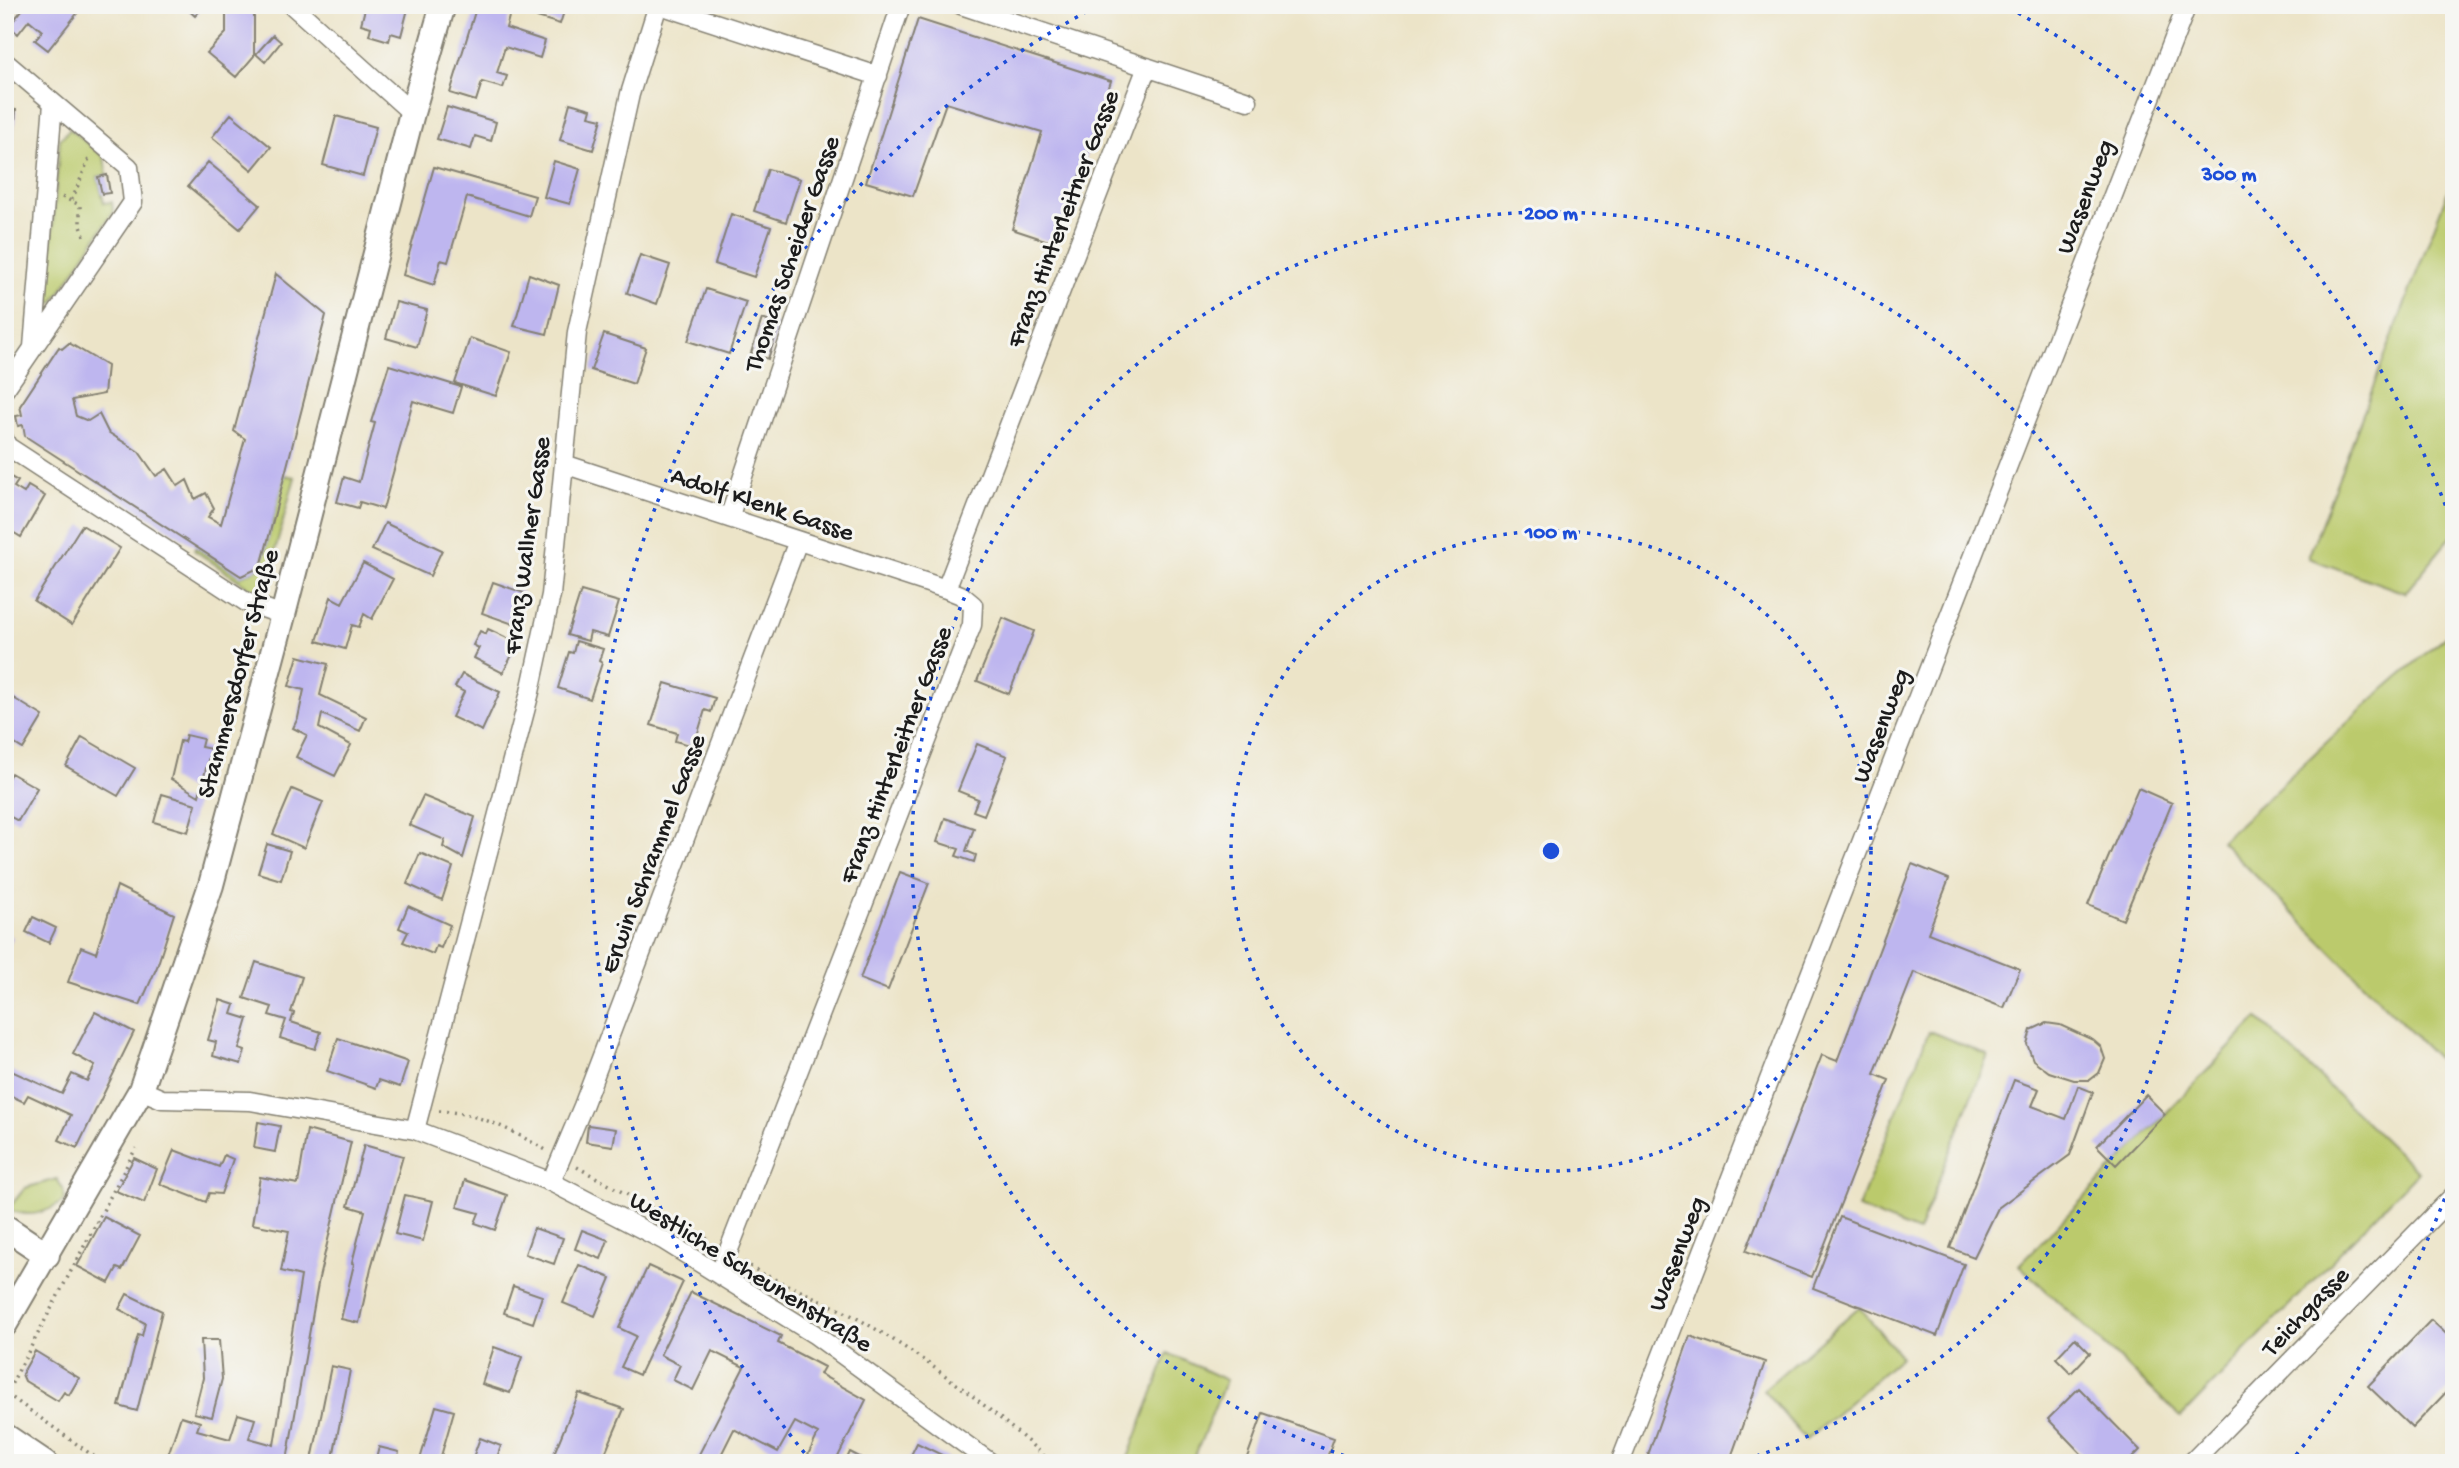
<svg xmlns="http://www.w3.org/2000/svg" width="2459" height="1468" font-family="'Gochi Hand',sans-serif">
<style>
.green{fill:#bbca6c;stroke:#6c7344;stroke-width:2}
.building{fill:#beb6ef}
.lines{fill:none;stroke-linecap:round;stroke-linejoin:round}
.street-casing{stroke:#848072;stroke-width:21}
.secondary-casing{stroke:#848072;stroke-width:28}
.path{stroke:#848072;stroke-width:3.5;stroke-dasharray:2 5;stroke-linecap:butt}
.street{stroke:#fff;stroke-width:18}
.secondary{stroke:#fff;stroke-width:24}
.ring{fill:none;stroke:#1d4ed8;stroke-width:3.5;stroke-dasharray:3.5 7}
.labels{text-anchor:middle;stroke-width:6;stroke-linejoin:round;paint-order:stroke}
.street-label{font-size:26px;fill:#1c1c1c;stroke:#f6f6f2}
.centre{fill:#1d4ed8;stroke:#f6f6f2;stroke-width:3.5}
.ring-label{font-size:21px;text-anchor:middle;font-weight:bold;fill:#1d4ed8;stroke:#f6f6f2;stroke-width:6;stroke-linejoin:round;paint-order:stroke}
</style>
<rect width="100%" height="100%" fill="#f6f6f2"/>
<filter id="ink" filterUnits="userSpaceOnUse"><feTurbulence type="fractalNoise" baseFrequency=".0143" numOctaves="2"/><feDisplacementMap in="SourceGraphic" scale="14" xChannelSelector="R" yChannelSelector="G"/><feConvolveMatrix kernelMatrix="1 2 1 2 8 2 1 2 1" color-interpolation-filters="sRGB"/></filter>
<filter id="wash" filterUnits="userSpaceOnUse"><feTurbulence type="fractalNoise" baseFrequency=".00686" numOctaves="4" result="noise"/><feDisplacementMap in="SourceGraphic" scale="28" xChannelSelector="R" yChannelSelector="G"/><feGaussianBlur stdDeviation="1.57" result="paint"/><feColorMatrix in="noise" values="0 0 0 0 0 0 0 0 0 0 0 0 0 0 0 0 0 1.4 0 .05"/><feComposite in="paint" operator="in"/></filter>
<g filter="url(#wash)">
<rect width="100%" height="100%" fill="#ece4c8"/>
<path class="green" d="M70,129L104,157L107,175L98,177L104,203L112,202L113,212L53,303L47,301L60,139Z
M2454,175V533L2405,593L2308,558Z
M284,475L295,477L265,588L256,592L194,550L196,547L241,576L261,567Z
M2454,629V1075L2221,841L2375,697Z
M2258,1018L2418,1172L2181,1417L2019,1265Z
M1929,1031L1988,1055L1918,1232L1858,1208Z
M57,1179L63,1189L65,1200C47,1213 29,1219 8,1209L25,1188Z
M1859,1307L1901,1357L1806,1440L1763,1390Z
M1168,1353L1226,1380L1192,1463H1126Z"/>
<g id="blocks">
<path class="building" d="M26,5H72L79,11L48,50L35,40L42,31L29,20L18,34L9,26Z
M183,5H205L195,16Z
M366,5H409L401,36L391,33L389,41L369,35L371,27L361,24Z
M477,5H566L560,24L511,9L506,28L545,41L540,58L505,47L497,73L507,76L503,88L482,82L476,101L450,93Z
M254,11V56L236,77L207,53L226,33V12Z
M918,19L1111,81L1057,244L1012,229L1042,132L946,103L913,196L866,182Z
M273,35L281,42L265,62L256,54Z
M570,103L591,109L589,116L602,119L593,150L560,140Z
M447,107L496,122L491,141L475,136L471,149L437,139Z
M5,109L16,110L7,214H5Z
M231,114L271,147L252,170L212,137Z
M336,116L376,127L363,176L323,165Z
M554,161L580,169L570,204L544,197Z
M208,162L260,205L240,229L188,186Z
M434,167L535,196L529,216L467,197L448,262L441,260L434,285L403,275Z
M768,169L800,179L786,222L754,211Z
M107,175L110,193L102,194L98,177Z
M731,214L771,227L754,277L715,264Z
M640,255L670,265L657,304L627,293Z
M276,274L326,315L261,567L241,576L25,436L23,425L18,426L16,416L22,415L20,406L59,347L62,349L69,343L107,366L104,394L72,400L76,416L88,421L99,414L108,432L139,452L156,476L167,469L178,486L187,480L195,499L206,493L214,508L208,517L221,524L245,439L234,431Z
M529,274L559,285L547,334L514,326Z
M706,289L746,302L729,354L688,341Z
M396,302L427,310L417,347L386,338Z
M762,319L779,325L768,359L751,353Z
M604,334L646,348L634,384L591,370Z
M470,338L511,352L496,396L455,383Z
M389,365L461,387L453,413L413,401L383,509L360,502L358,508L337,502L344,477L359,482L375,423L371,422Z
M7,475L18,481L14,487L24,493L28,486L45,496L21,537L11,531L5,540V478Z
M385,523L442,550L430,576L372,550Z
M82,525L120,548L72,625L34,601Z
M363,563L393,579L372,619L364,614L359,627L352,625L345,649L317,641L331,597L342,603Z
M493,582L524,593L513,624L482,613Z
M581,591L619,602L608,637L590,632L588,641L567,635Z
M1003,618L1034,631L1009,694L977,681Z
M488,629L518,643L503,673L474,658L479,648L473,645L480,631L486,634Z
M576,641L603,649L599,661L602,663L590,699L558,688L569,652L573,653Z
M298,656L328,664L320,695L366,717L360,731L322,714L319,728L351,745L335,776L296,757L307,735L293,728L298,718L304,690L289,686Z
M462,674L500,692L482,731L452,717L464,692L455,687Z
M665,683L715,698L711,712L705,710L694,746L675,741L677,733L651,725Z
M10,696L43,716L23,749L5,738V704Z
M186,735L203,739L201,747L211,749L199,796L171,779L180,741L184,742Z
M82,737L135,768L118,796L66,766Z
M977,744L1007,756L984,815L973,811L978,799L958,791Z
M11,773L37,788L18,821L5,814V783Z
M2138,788L2172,803L2123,920L2088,905Z
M292,789L323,802L304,848L273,834Z
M162,794L196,804L188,832L154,822Z
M423,796L475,817L463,858L443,847L445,840L409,825Z
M945,818L974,828L966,851L976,855L974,862L956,856L959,849L937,842Z
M267,844L290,851L281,880L258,873Z
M420,853L453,867L442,900L407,884Z
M1912,864L1949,879L1928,933L2020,969L2004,1008L1914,972L1874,1074L1889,1080L1812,1277L1746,1251L1822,1055L1837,1061Z
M900,872L929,883L888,990L860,979Z
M117,886L174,914L157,967L140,1005L68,982L81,947L96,953Z
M408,906L450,925L441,948L436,946L433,954L403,942L408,932L399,928Z
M33,917L56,928L49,943L26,932Z
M5,933L13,937L5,955Z
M256,962L302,977L291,1012L294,1013L291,1022L321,1032L315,1049L280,1038L286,1020L269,1015L272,1007L244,998Z
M220,1000L235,1005L232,1014L248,1019L239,1049L245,1051L241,1064L213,1056L216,1042L208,1040Z
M95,1012L134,1032L77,1148L59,1140L71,1115L28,1095L24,1102L5,1093V1068L62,1094L72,1074L87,1081L95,1066L73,1054Z
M2046,1023L2060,1025L2093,1040L2101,1047L2105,1059L2099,1073L2090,1080H2074L2049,1072L2033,1060L2027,1044L2031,1030Z
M338,1038L408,1062L400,1087L379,1080L376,1088L327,1071Z
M2014,1080L2039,1089L2032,1106L2066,1119L2078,1086L2093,1092L2070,1155L1998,1208L1974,1257L1950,1248Z
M2146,1095L2165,1114L2116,1165L2097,1146Z
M258,1122L280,1126L275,1152L254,1148Z
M588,1125L616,1129L613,1146L586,1142Z
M307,1130L351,1142L319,1278L287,1460L294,1463H194L168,1455L181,1416L200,1422L197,1430L230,1439L238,1414L255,1419L249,1438L274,1445L301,1276L281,1271L289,1231L252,1224L260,1177L298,1184Z
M364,1145L403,1156L371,1268L359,1323L341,1319L354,1264L352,1263L365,1211L348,1206Z
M174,1150L219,1167L224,1155L233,1159L221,1194L209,1193L206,1202L160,1184Z
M134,1158L157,1169L144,1203L116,1191Z
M465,1180L507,1195L495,1230L475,1223L479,1213L457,1207Z
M405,1195L433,1201L423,1241L395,1234Z
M104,1217L140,1236L122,1270L117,1268L109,1283L77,1266Z
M1840,1217L1964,1264L1937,1336L1813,1288Z
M534,1228L563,1238L554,1264L525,1254Z
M582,1230L608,1240L601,1259L575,1249Z
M579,1265L611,1278L595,1316L563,1303Z
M648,1266L683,1282L639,1375L621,1367L636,1336L619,1328Z
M513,1286L542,1296L533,1323L504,1313Z
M691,1292L781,1336L778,1343L824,1367L820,1374L866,1400L835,1463H804L818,1434L795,1422L778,1452L734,1429L717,1463H702L696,1460L744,1367L712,1351L693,1390L673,1380L680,1365L660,1355Z
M127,1294L162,1311L137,1411L119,1406L138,1335L142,1336L145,1323L119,1309Z
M2431,1320L2454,1341V1384L2412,1428L2368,1386Z
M1690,1336L1765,1362L1729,1463H1669L1648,1455Z
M2075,1338L2090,1353L2071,1373L2056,1358Z
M201,1340H219L222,1379L212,1417L194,1413L203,1378Z
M494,1347L522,1357L510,1393L482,1384Z
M35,1351L79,1378L69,1395L64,1392L58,1401L25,1381L22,1374Z
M331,1366L350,1370L332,1463H325L312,1460Z
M2079,1388L2140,1450L2127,1463H2090L2048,1419Z
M579,1393L624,1409L601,1463H550Z
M436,1406L454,1411L439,1463H419Z
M1263,1413L1334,1438L1325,1463H1245Z
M480,1438L501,1446L495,1463H471Z
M917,1443L948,1458L946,1463H907Z
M379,1447L399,1452L397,1463H375Z
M850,1452L871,1463H845Z"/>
</g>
</g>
<g filter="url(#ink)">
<use href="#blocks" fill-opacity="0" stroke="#848072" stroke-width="2"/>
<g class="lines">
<defs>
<path id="street" d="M292,5L412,113
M660,5L878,76
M961,5L1248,101
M5,62L129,167L133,202L5,389
M33,347L53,103
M5,441L7,446L246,602L283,615
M564,464L946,589
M729,518L901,5
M141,1090L162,1099L250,1101L415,1130L551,1182L665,1241L814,1334L991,1463
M415,1130L530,692L551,595L577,332L630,94L658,5
M551,1182L583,1106L798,541
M719,1275L972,625L973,605L961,595L946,589L1147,67
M1620,1463L2187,5
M2191,1463L2454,1195"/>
<path id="secondary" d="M5,1227L47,1255
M5,1324L141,1090L211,885L283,615L412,113L443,5
M5,1436L45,1463"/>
</defs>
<use href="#street" class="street-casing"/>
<use href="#secondary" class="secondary-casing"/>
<path class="path" d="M62,197L80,205V223L85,239
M72,200L90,156
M439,1111C481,1113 510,1130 546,1150
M577,1167L711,1241
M744,1262L759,1272C793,1288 829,1303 862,1321C931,1361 993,1410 1052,1463
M7,1394L103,1463
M5,1396L136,1148"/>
<use href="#street" class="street"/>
<use href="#secondary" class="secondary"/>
</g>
</g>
<g class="ring">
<circle cx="1551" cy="851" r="320"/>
<path d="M1364 1462A639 639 0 1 1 1738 1462"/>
<path d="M2452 1179A959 959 0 0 1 2291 1461M811 1461A959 959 0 0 1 1093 8M2009 8A959 959 0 0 1 2452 523"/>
</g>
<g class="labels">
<g class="street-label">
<text transform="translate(2083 196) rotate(-69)" y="9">Wasenweg</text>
<text transform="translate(1061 218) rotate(-69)" y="9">Franz Hinterleitner Gasse</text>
<text transform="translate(790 253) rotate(-71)" y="9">Thomas Scheider Gasse</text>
<text transform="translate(763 502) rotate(18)" y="9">Adolf Klenk Gasse</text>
<text transform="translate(525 545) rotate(-82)" y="9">Franz Wallner Gasse</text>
<text transform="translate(236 673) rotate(-75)" y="9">Stammersdorfer Straße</text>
<text transform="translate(1879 725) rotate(-69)" y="9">Wasenweg</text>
<text transform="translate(894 754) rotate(-69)" y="9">Franz Hinterleitner Gasse</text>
<text transform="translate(651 853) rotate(-69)" y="9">Erwin Schrammel Gasse</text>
<text transform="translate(1675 1253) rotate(-69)" y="9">Wasenweg</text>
<text transform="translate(752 1270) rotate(32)" y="9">Westliche Scheunenstraße</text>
<text transform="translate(2304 1310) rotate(-46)" y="9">Teichgasse</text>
</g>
</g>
<circle cx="1551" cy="851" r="10" class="centre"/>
<g class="ring-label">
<text x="2229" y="180">300 m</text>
<text x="1551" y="219">200 m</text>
<text x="1551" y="538">100 m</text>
</g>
<rect width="2459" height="1468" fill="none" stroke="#f6f6f2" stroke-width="28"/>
</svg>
